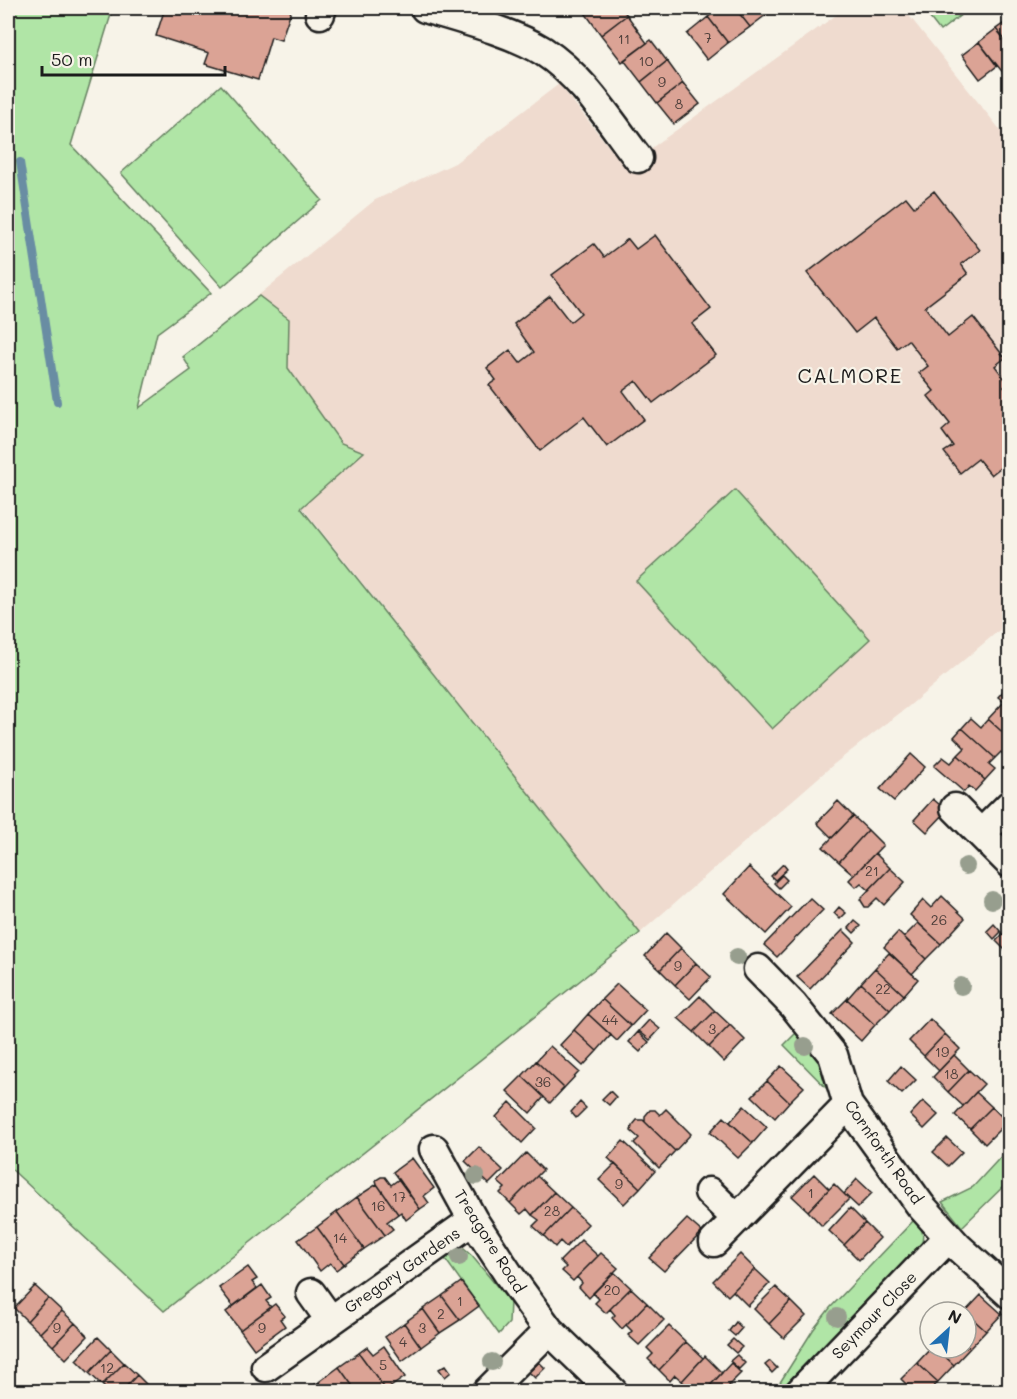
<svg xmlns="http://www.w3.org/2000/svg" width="1017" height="1399" font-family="Mali,sans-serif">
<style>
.built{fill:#efdbcf}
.green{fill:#b0e5a6;stroke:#668061;stroke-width:1.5}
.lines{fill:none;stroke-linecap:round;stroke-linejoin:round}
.stream{stroke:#698da3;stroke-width:8}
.building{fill:#dba395;stroke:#1c1c1c;stroke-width:1.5}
.minor-casing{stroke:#1c1c1c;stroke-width:33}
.minor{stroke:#f7f3e8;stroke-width:28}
.tree{fill:#979e8e}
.labels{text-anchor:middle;stroke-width:4.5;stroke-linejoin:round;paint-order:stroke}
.number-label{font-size:14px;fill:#4c3e3a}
.street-label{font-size:16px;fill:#1c1c1c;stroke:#f7f3e8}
.quarter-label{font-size:20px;letter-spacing:1.5px;fill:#1c1c1c;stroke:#f7f3e8}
</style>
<rect width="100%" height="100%" fill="#f7f3e8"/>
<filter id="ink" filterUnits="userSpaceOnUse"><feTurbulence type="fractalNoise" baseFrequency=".0167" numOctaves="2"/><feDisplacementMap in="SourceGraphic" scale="12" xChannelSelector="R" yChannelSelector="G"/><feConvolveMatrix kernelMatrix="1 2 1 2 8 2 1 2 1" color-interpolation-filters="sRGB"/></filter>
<g filter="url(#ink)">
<path class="built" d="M846,8H903L1009,141V622L909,706L834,764L640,933L183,357L375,200L455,163L559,84L625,167Z"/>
<path class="green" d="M8,8H113L71,145L211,293L157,333L139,408L191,370L183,357L259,296L289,319L288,368L341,443L364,452L301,508L640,933L164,1311L8,1166Z
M922,8H970L940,31Z
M221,85L322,200L222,287L121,173Z
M735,490L870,639L772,729L636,581Z
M802,1027L828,1072L832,1094L784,1045Z
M1009,1148V1181L962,1227L942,1202L973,1187Z
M915,1219C922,1229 925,1234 921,1246L787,1391L774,1392L813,1330L830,1308Z
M464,1249L472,1256L510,1302L509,1323L499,1334L443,1256L452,1251Z"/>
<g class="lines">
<path class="stream" d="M20,162L57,402"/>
</g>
<path class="building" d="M154,8H292L281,40L271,37L258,80L205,64L209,53L156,36L164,11Z
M586,8H621L627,15L601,35L583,10Z
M721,8H735L750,27L728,43L708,17Z
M735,8H769L771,11L750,27Z
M627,15L647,43L622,62L601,35Z
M708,17L728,43L707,60L687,34Z
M1010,19V46L996,29Z
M996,29L1010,46V70L1004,74L979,42Z
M651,40L667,61L641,82L624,60Z
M979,42L997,66L980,79L962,55Z
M667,61L683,83L657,103L641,82Z
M683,83L700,104L674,124L657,103Z
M934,191L980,250L961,264L968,274L925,307L948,337L973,317L1005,358L995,366L1008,383L1004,387L1010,394V460L991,475L978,459L960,473L944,452L953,446L942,431L950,424L928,396L934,391L919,373L928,366L908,340L897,348L874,318L855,333L807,273L906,197L914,207Z
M655,235L711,309L692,324L716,355L653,403L636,381L623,391L644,419L607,447L584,417L540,451L489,385L496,380L487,368L510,350L520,363L534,352L514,324L550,296L570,322L581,313L552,275L594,244L604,257L628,239L636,249Z
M1010,684V707L998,697Z
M1004,702L1010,707V739L988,719Z
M971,718L981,727L988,719L1010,739V753L1006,757L1001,752L995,758L962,728Z
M962,728L995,758L989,764L995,769L985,780L958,755L965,748L954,737Z
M911,754L925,767L894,801L880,789Z
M958,755L985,780L975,791L969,786L964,792L934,766L943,757L951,763Z
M933,799L947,811L927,832L914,820Z
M838,801L853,816L832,838L817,823Z
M853,816L868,830L839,862L823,847Z
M868,830L883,845L854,875L839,862Z
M875,853L890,868L869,890L861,883L856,887L849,880Z
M783,864L787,869L775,880L771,876Z
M749,867L791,907L766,934L724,894Z
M890,868L905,882L884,905L877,898L868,907H865L860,899Z
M782,875L787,880L779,888L774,883Z
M942,896L965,918L941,944L910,915L923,900L931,908Z
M810,898L823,910L777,957L764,945Z
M839,907L846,913L840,919L834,913Z
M855,921L861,926L854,933L849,928Z
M918,923L941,944L926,959L904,937Z
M994,924L1001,932L994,939L987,931Z
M1010,927V955L996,941Z
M843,930L855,942L810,989L797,977Z
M898,932L926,959L912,974L884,947Z
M666,933L681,948L660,970L645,956Z
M681,948L696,963L675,985L660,970Z
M889,953L918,979L904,995L875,968Z
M696,963L711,977L690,999L675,985Z
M875,968L904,995L890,1010L861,983Z
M861,983L890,1010L875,1025L847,999Z
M617,984L646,1010L631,1026L602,999Z
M700,996L715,1011L694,1032L678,1018Z
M602,999L631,1026L617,1041L588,1014Z
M847,999L875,1025L861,1041L832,1014Z
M715,1011L730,1025L709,1047L694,1032Z
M588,1014L611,1035L597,1051L574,1030Z
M930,1019L945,1034L924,1056L909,1041Z
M649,1020L660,1029L650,1040L639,1031Z
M730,1025L745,1040L724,1062L709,1047Z
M574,1030L597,1051L583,1066L560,1045Z
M638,1032L649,1042L640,1052L629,1042Z
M945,1034L960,1049L939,1071L924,1056Z
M550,1046L579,1072L564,1088L536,1061Z
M954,1055L969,1070L948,1092L933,1077Z
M536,1061L564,1088L550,1103L522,1076Z
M781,1066L804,1087L789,1102L767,1081Z
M901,1066L916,1080L902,1094L888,1081Z
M969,1070L984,1084L963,1106L948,1092Z
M522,1076L544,1097L530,1113L507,1091Z
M767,1081L789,1102L775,1118L752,1096Z
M610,1091L616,1097L609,1105L602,1099Z
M976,1092L992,1107L970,1129L955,1115Z
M923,1101L938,1115L924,1129L910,1115Z
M510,1102L536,1128L522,1143L496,1117Z
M580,1102L586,1108L576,1118L571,1112Z
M744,1106L767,1127L753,1143L730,1122Z
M992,1107L1007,1122L985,1144L970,1129Z
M666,1109L691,1134L675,1151L645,1122V1116L650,1110H655L660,1115Z
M724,1117L753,1143L738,1158L710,1132Z
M637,1120H643L675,1151L659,1168L634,1143L639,1138L631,1131L632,1126Z
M947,1138L962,1152L948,1166L933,1152Z
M623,1141L655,1171L640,1188L608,1158Z
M479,1147L503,1170L489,1184L465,1161Z
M526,1153L543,1170L510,1203L500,1193L505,1188L498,1182Z
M412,1158L434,1188L424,1196L429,1203L420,1209L393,1172Z
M615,1164L640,1188L624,1204L599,1180Z
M814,1174L829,1189L808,1211L792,1196Z
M537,1176L554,1192L532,1215L527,1209L521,1214L510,1203Z
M381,1177H385L391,1185L399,1179L420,1209L406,1220L401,1212L398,1214L377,1184L376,1180Z
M857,1179L872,1193L858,1207L844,1194Z
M377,1184L398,1214L387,1222L393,1229L385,1235L357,1197Z
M834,1184L849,1199L822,1226L808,1211Z
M554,1192L571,1208L544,1236L533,1226L539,1220L532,1215Z
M357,1197L385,1235L364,1249L337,1212Z
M571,1208L588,1224L566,1247L560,1241L555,1247L544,1236Z
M850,1208L865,1223L844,1245L829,1231Z
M337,1212L364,1249L344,1264L317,1227Z
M687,1219L702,1232L664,1271L649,1258Z
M865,1223L880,1238L859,1260L844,1245Z
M317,1227L344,1264L336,1270L330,1263L320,1271L298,1240Z
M581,1240L598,1256L573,1281L562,1271L566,1267L560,1261Z
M601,1253L618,1268L589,1298L579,1287L582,1283L577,1277Z
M740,1254L755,1269L728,1296L713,1281Z
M248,1267L257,1279L252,1282L257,1288L233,1306L219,1288Z
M755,1269L770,1283L748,1306L733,1291Z
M614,1272L631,1288L606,1313L595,1303L599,1299L593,1293Z
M8,1276L15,1283L8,1291Z
M461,1282L479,1306L460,1320L442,1296Z
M262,1285L271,1298L266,1301L271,1307L240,1330L226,1312Z
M35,1286L48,1298L27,1321L14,1308Z
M776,1287L791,1301L769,1324L754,1309Z
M631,1288L647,1303L622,1329L612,1318L615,1315L610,1309Z
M981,1295L1002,1314L986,1331L965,1312Z
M442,1296L460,1320L440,1333L423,1309Z
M48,1298L62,1311L40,1333L27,1321Z
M791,1301L806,1316L784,1338L769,1324Z
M647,1303L664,1320L639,1345L628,1335L632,1331L626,1325Z
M275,1304L285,1316L280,1319L285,1326L254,1349L240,1330Z
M423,1309L440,1333L421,1347L404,1323Z
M62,1311L75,1323L53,1346L40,1333Z
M966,1313L986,1331L970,1348L966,1345Z
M736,1322L742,1328L735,1336L729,1331Z
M75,1323L88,1336L66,1359L53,1346Z
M404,1323L421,1347L402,1361L385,1337Z
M669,1326L686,1342L659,1370L648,1359L653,1354L647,1348Z
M98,1337L111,1350L89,1373L76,1360Z
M733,1339L742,1347L736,1353L727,1345Z
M686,1342L703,1358L682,1381L675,1375L670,1381L659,1370Z
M966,1345L970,1348L954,1365L936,1348H966Z
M384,1346L405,1377L386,1390L359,1353L367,1347L373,1354Z
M931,1348H936L954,1365L938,1382L917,1363Z
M111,1350L124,1363L102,1385L89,1373Z
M359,1353L386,1390L385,1392H357L339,1367Z
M737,1355L745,1363L739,1369L730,1361Z
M705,1356L722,1373L704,1392H683L687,1387L682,1381Z
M770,1361L777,1368L772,1373L765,1365Z
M539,1362L545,1368L535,1378L529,1372Z
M124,1363L137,1375L121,1392H109L102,1385Z
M731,1363L741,1373L729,1385L736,1392H704Z
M917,1363L938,1382L929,1392H914L901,1379Z
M446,1365L451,1372L445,1377L439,1369Z
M339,1367L357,1392H327L319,1382Z
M137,1375L150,1388L147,1392H121Z
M319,1382L327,1392H314L311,1387Z"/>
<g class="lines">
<defs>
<path id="minor" d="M425,8C461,19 512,32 543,51C583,77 609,120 638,158
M320,14L322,8
M1010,805L981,834L1010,863
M955,808L981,834
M758,969L793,1005L833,1055L848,1105L921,1206L958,1247L1010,1294
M434,1149L473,1220L509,1275L549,1330L613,1392
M709,1192L737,1219
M714,1242L848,1105
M311,1293L331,1321
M266,1367L473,1220
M487,1392L549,1330
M800,1392L948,1238"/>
</defs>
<use href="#minor" class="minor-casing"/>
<use href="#minor" class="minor"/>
</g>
<g class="tree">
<circle cx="966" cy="866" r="9"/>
<circle cx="992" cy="900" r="9"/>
<circle cx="737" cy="957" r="9"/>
<circle cx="961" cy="986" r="9"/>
<circle cx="805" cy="1046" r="9"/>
<circle cx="476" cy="1176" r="9"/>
<circle cx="459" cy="1257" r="9"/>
<circle cx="837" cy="1317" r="9"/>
<circle cx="492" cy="1362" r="9"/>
</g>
</g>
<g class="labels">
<g class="number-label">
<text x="708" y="43">7</text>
<text x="624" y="44">11</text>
<text x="646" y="66">10</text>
<text x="662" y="87">9</text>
<text x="679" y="109">8</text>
<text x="872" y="876">21</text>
<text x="939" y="925">26</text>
<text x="678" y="971">9</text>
<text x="883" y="994">22</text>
<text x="610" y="1025">44</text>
<text x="712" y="1034">3</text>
<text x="942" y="1057">19</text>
<text x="951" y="1079">18</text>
<text x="543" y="1087">36</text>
<text x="619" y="1189">9</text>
<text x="811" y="1198">1</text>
<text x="399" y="1202">17</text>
<text x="378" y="1211">16</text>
<text x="552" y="1216">28</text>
<text x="340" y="1243">14</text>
<text x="612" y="1295">20</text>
<text x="460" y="1306">1</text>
<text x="441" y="1319">2</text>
<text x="57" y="1333">9</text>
<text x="262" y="1333">9</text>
<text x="422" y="1333">3</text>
<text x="403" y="1347">4</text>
<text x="383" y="1370">5</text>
<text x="107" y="1373">12</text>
</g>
<g class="street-label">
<text transform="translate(884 1152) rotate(55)" y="6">Cornforth Road</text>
<text transform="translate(490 1241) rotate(58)" y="6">Treagore Road</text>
<text transform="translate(402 1270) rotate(-35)" y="6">Gregory Gardens</text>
<text transform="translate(874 1315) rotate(-46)" y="6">Seymour Close</text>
</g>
<g class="quarter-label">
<text x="850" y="383">CALMORE</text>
</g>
</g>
<rect width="1017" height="1399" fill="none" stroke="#f7f3e8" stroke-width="30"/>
<rect x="15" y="15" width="987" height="1369" fill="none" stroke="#1c1c1c" stroke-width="2" filter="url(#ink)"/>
<g transform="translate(948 1330) rotate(27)"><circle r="28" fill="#f7f3e8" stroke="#9f9d96" stroke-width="1.5"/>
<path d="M0-4.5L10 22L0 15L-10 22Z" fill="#1f6fb2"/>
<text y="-9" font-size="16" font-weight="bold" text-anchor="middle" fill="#1c1c1c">N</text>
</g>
<path d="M42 66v9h183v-9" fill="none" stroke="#1c1c1c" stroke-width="3"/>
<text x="51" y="66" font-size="18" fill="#1c1c1c" stroke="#f7f3e8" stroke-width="4.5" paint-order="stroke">50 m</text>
</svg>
